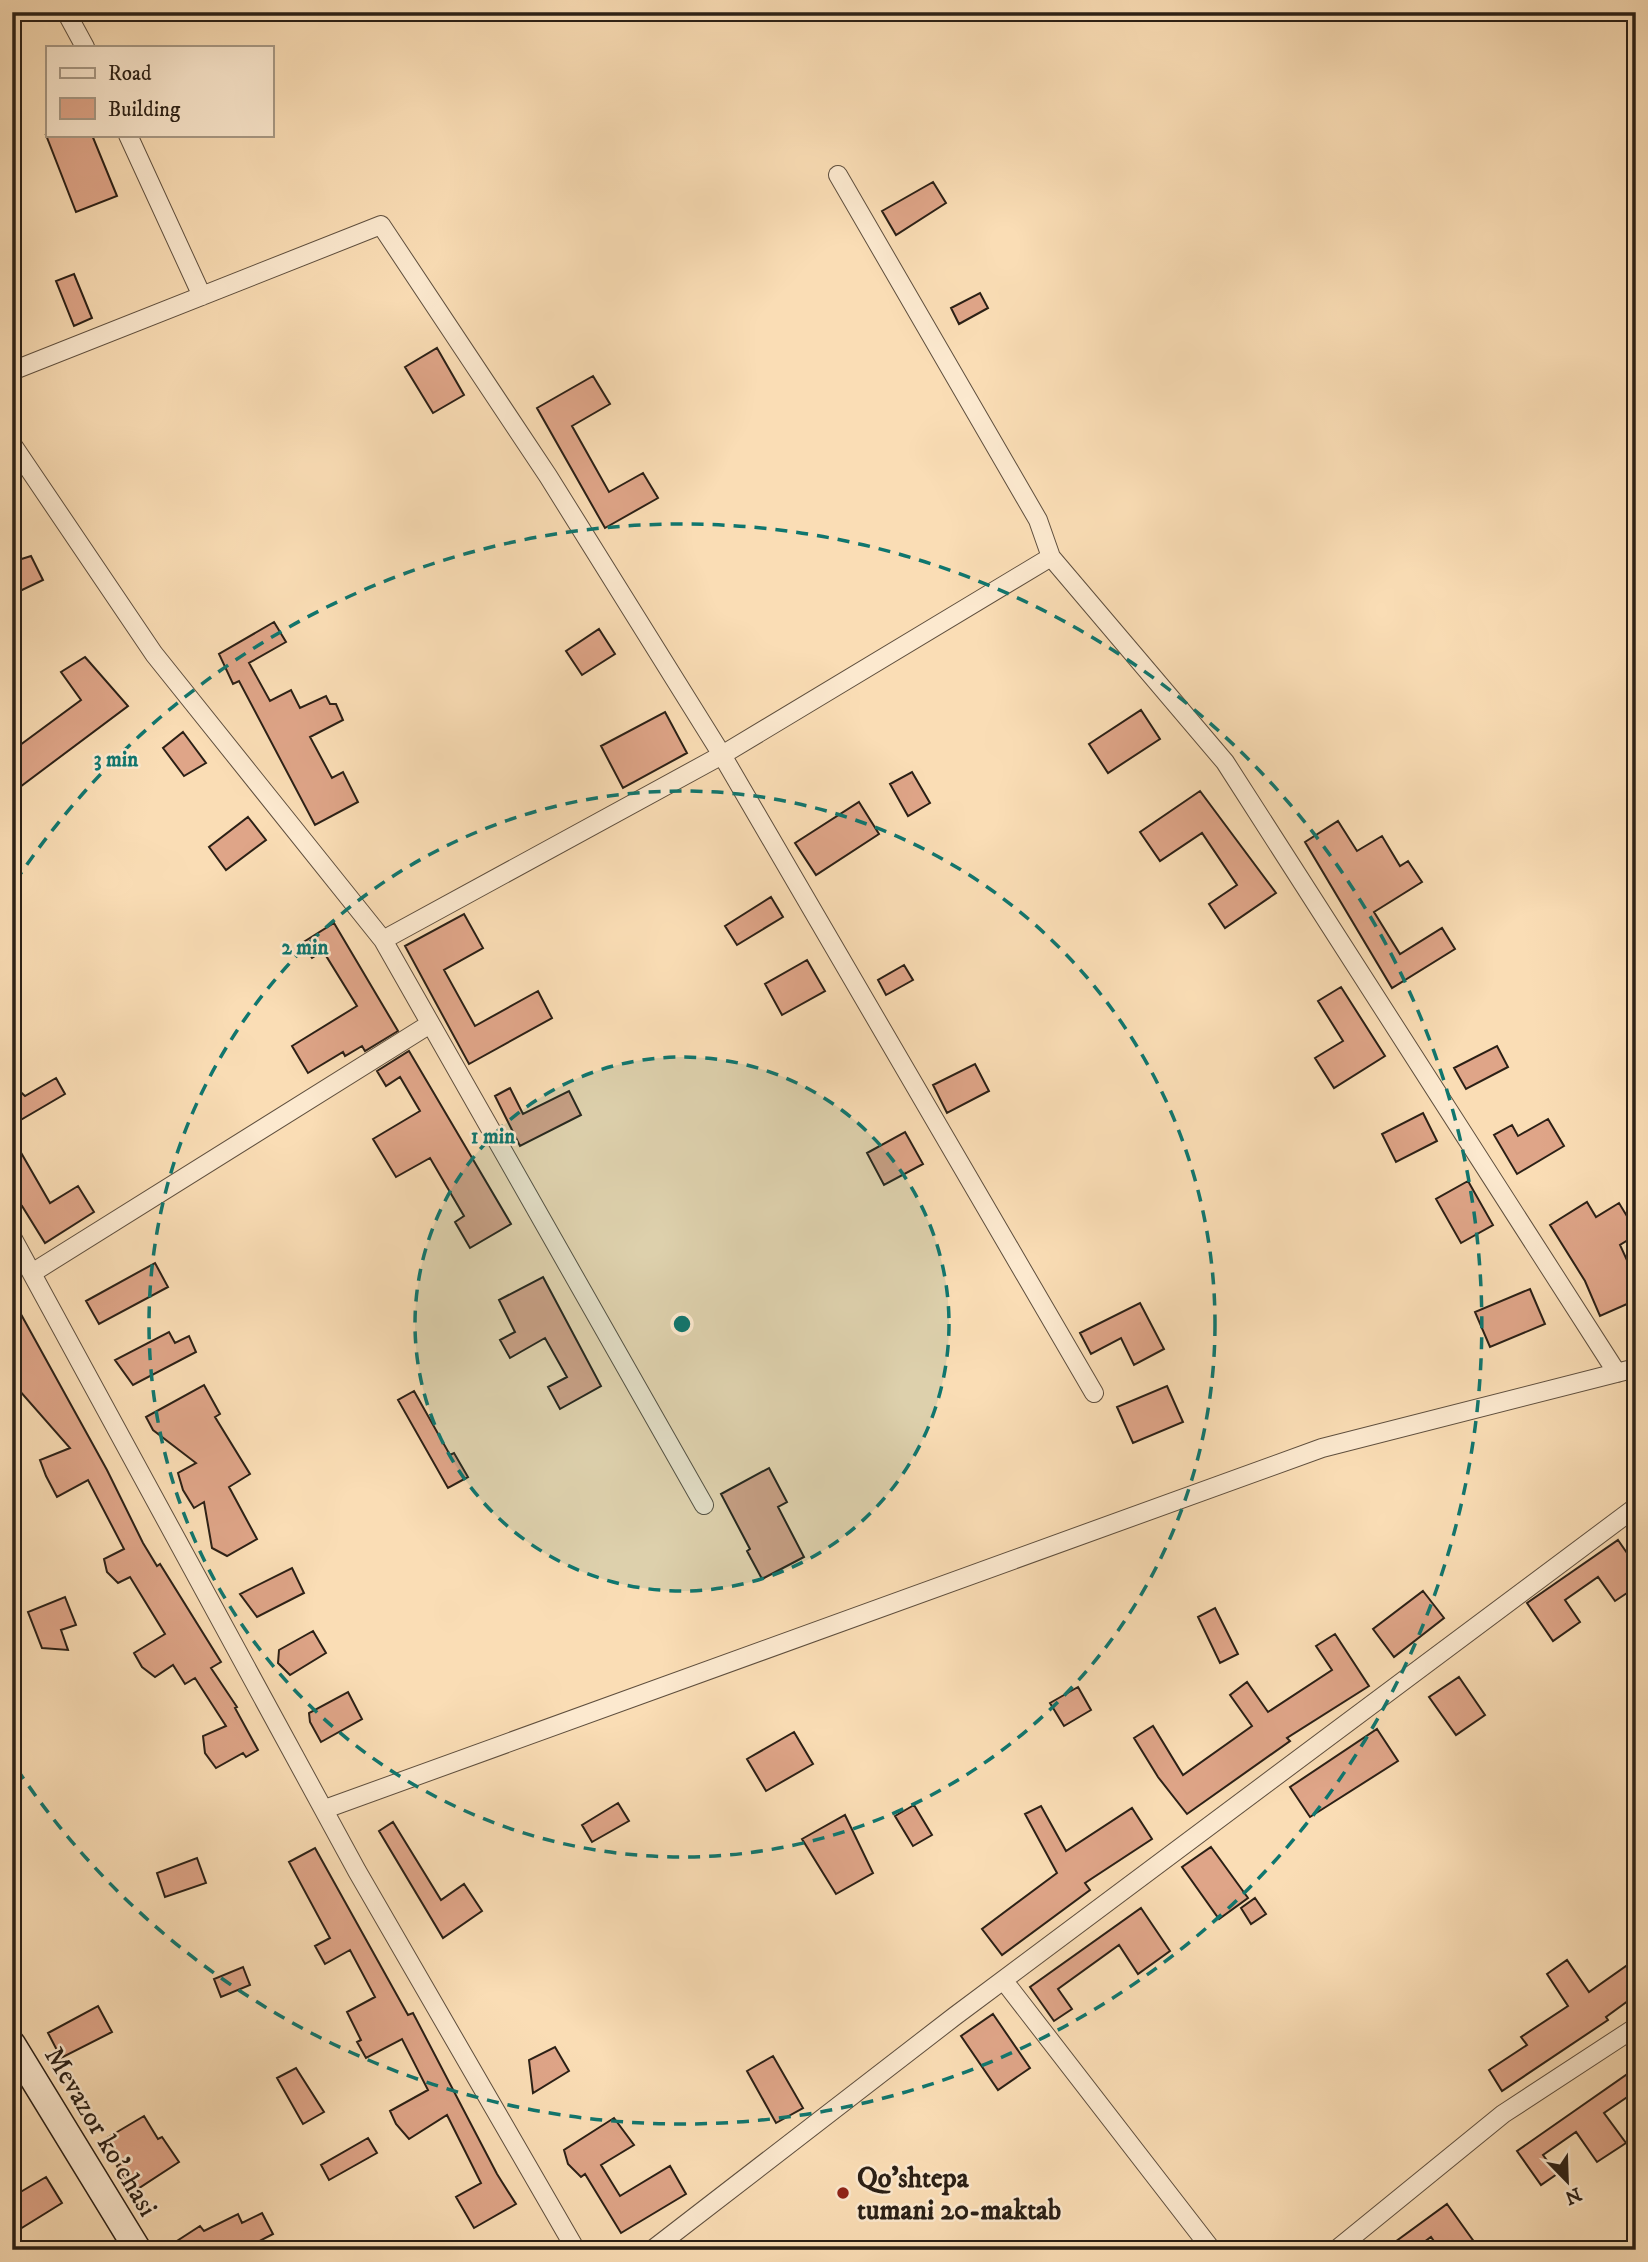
<svg xmlns="http://www.w3.org/2000/svg" width="1648" height="2262" font-family="'IM FELL DW Pica',serif">
<style>
.building{fill:#dfa588;stroke:#2b2016;stroke-width:2}
.lines{fill:none;stroke-linecap:round;stroke-linejoin:round}
.street-casing{stroke:#5f4f3e;stroke-width:20}
.secondary-casing{stroke:#2b2016;stroke-width:29}
.street{stroke:#fce9cf;stroke-width:18}
.secondary{stroke:#fce9cf;stroke-width:26}
.ring{fill:none;stroke:#0f766e;stroke-width:3.5;stroke-dasharray:12 9}
.poi-dot{fill:#8f2418;stroke:#fce9cf;stroke-width:2.5}
.labels{text-anchor:middle;stroke-width:5;stroke-linejoin:round;paint-order:stroke}
.street-label{font-size:28px;fill:#2b2016;stroke:#fce9cf}
.poi-label{font-size:28px;font-weight:bold;fill:#2b2016;stroke:#fce9cf;text-anchor:start}
.centre{fill:#0f766e;stroke:#fce9cf;stroke-width:3.5}
.ring-label{font-size:21px;text-anchor:middle;font-weight:bold;fill:#0f766e;stroke:#fce9cf;stroke-width:5;stroke-linejoin:round;paint-order:stroke}
</style>
<rect width="100%" height="100%" fill="#faddb5"/>
<filter id="stains"><feTurbulence type="fractalNoise" baseFrequency=".00286" numOctaves="4"/><feColorMatrix values="0 0 0 0 .2 0 0 0 0 .09 0 0 0 0 .02 0 0 0 .5 -.17"/></filter>
<radialGradient id="worn" r=".72"><stop offset=".6" stop-color="#630" stop-opacity="0"/><stop offset="1" stop-color="#630" stop-opacity=".3"/></radialGradient>
<path class="building" d="M46,135H92L117,196L76,212Z
M933,182L946,203L896,235L882,211Z
M74,274L92,318L74,326L56,281Z
M980,293L988,308L959,324L951,308Z
M437,348L464,395L433,413L405,367Z
M593,376L610,404L572,426L609,492L643,473L658,498L605,528L537,408Z
M31,556L43,580L20,591L12,580V562Z
M274,622L286,642L249,663L270,701L291,690L300,708L326,696L330,704H336L343,720L310,737L332,778L343,772L358,802L315,825L239,681L233,684L219,654Z
M599,629L615,654L582,675L566,651Z
M85,657L128,706L12,793V751L81,700L61,672Z
M1141,710L1160,739L1108,773L1089,744Z
M665,712L687,753L623,788L601,746Z
M183,732L206,763L184,776L163,748Z
M912,772L930,803L908,816L890,784Z
M1200,791L1276,893L1225,928L1209,904L1237,885L1202,833L1160,861L1140,832Z
M859,802L879,834L816,875L795,843Z
M248,817L266,840L226,870L209,847Z
M1338,821L1357,851L1382,836L1400,866L1408,861L1422,882L1374,912L1400,954L1442,928L1455,949L1392,988L1305,842Z
M771,897L783,917L737,945L725,926Z
M464,914L483,948L444,970L475,1026L538,991L552,1018L469,1064L405,946Z
M334,923L398,1031L365,1051L362,1046L345,1056L343,1052L308,1073L292,1046L357,1006L323,951L312,958L302,943Z
M807,960L825,991L782,1015L765,984Z
M904,965L913,980L886,995L878,980Z
M1341,987L1385,1056L1334,1088L1315,1058L1343,1041L1318,1001Z
M1497,1046L1508,1067L1466,1089L1454,1068Z
M409,1051L511,1224L470,1248L455,1222L464,1216L430,1158L396,1177L373,1139L420,1111L400,1077L386,1086L377,1071Z
M975,1064L989,1091L947,1113L933,1085Z
M56,1078L65,1094L12,1125V1084L25,1096Z
M510,1088L523,1114L569,1091L581,1115L520,1146L495,1096Z
M1423,1113L1437,1141L1396,1162L1382,1134Z
M1548,1119L1564,1146L1517,1174L1494,1135L1512,1125L1518,1136Z
M905,1132L923,1164L884,1185L867,1153Z
M12,1137L50,1203L78,1186L94,1212L45,1243L22,1206L19,1207L12,1197Z
M1468,1181L1493,1225L1461,1243L1436,1199Z
M1587,1202L1596,1217L1619,1203L1636,1231V1235L1620,1245L1636,1280V1300L1600,1316L1585,1281L1550,1225Z
M155,1263L168,1287L99,1324L86,1301Z
M543,1277L601,1386L560,1409L548,1387L567,1377L545,1338L510,1358L500,1340L515,1332L499,1300Z
M1530,1289L1545,1324L1490,1347L1475,1312Z
M12,1298L107,1470L143,1543L157,1566L160,1564L221,1662L211,1668L237,1707L235,1708L258,1750L246,1757L243,1753L216,1768L205,1753L203,1736L226,1726L195,1678L185,1684L173,1665L155,1677L142,1667L134,1653L165,1634L130,1577L118,1583L107,1572L104,1559L124,1549L88,1480L57,1497L46,1476L40,1460L70,1448L19,1390L12,1394Z
M1140,1303L1164,1349L1134,1365L1121,1338L1091,1354L1080,1333Z
M169,1332L175,1343L189,1336L196,1352L133,1385L115,1360Z
M204,1385L220,1414L215,1417L250,1474L229,1487L257,1539L227,1556L212,1548L204,1502L194,1508L183,1490L178,1473L196,1463L153,1430L146,1417Z
M1167,1386L1183,1422L1133,1443L1117,1407Z
M414,1391L450,1455L454,1453L468,1477L448,1488L398,1400Z
M769,1468L787,1502L778,1507L804,1557L762,1579L747,1551L750,1549L721,1494Z
M1618,1540L1636,1566V1587L1615,1601L1598,1577L1565,1600L1580,1622L1553,1641L1527,1603Z
M292,1568L304,1593L257,1617L240,1594Z
M1423,1591L1444,1618L1394,1657L1373,1629Z
M65,1597L76,1625L61,1630L68,1650L42,1648L28,1612Z
M1215,1608L1238,1654L1220,1663L1198,1617Z
M313,1631L326,1653L290,1675L278,1663L279,1650Z
M1335,1634L1369,1686L1287,1738L1290,1741L1187,1814L1158,1777L1134,1738L1153,1726L1183,1775L1252,1726L1230,1695L1247,1682L1268,1712L1332,1670L1316,1646Z
M1459,1677L1485,1715L1456,1735L1429,1697Z
M1078,1687L1091,1710L1064,1726L1050,1703Z
M348,1692L362,1719L321,1742L310,1722L309,1713Z
M1377,1729L1398,1761L1310,1817L1290,1787Z
M794,1732L813,1764L766,1791L747,1759Z
M618,1803L629,1821L592,1842L582,1825Z
M914,1805L932,1835L913,1846L895,1816Z
M1041,1806L1066,1851L1132,1808L1152,1839L1085,1883L1090,1890L1002,1955L982,1929L1057,1873L1025,1814Z
M845,1815L873,1873L836,1894L802,1839Z
M393,1822L441,1900L464,1884L482,1911L443,1938L379,1831Z
M1211,1847L1248,1898L1219,1919L1182,1867Z
M315,1848L408,2015L413,2013L497,2174L516,2204L474,2228L456,2197L481,2183L447,2115L409,2139L396,2124L390,2111L428,2090L402,2039L366,2058L357,2042L361,2040L347,2012L375,1997L350,1950L325,1964L315,1946L330,1938L289,1862Z
M197,1858L206,1883L165,1897L157,1873Z
M1255,1898L1266,1914L1251,1924L1241,1908Z
M1141,1908L1170,1951L1138,1974L1119,1945L1058,1989L1072,2009L1054,2021L1030,1987Z
M1636,1959V1995L1606,2017L1608,2020L1502,2091L1489,2070L1527,2045L1521,2037L1568,2006L1547,1974L1567,1960L1589,1992Z
M243,1967L250,1985L221,1997L214,1979Z
M98,2006L112,2032L61,2058L48,2033Z
M993,2014L1030,2068L998,2090L961,2036Z
M555,2047L569,2071L533,2093L529,2060Z
M773,2056L803,2108L776,2123L747,2071Z
M296,2068L324,2112L303,2124L277,2078Z
M1636,2068V2091L1604,2113L1626,2143L1597,2162L1576,2132L1543,2155L1557,2174L1541,2185L1517,2151Z
M144,2116L158,2139L162,2137L179,2162L133,2192L117,2166L122,2163L107,2138Z
M614,2118L634,2145L601,2165L620,2196L670,2166L686,2194L621,2233L585,2174L581,2177L568,2164L564,2150Z
M368,2138L377,2153L329,2180L321,2165Z
M46,2177L62,2203L12,2234V2197Z
M1447,2204L1480,2250H1440L1431,2237L1413,2250H1384Z
M262,2213L273,2234L242,2250H163L200,2226L204,2231L238,2214L242,2223Z"/>
<g class="lines">
<defs>
<path id="street" d="M66,12L85,47
M128,135L202,296
M838,175L1038,520L1051,557
M12,371L381,225L548,476L722,755L1094,1393
M12,444L154,654L383,940
M12,1237L357,1871L576,2250
M32,1273L430,1024
M704,1505L383,940L722,755L1051,557L1225,762L1617,1373
M325,1809L1322,1448L1636,1368
M1004,1981L1212,2250
M652,2250L955,2016L1636,1507
M1336,2250L1503,2114L1636,2027"/>
<path id="secondary" d="M12,2044L138,2250"/>
</defs>
<use href="#street" class="street-casing"/>
<use href="#secondary" class="secondary-casing"/>
<use href="#street" class="street"/>
<use href="#secondary" class="secondary"/>
</g>
<circle cx="682" cy="1324" r="267" fill="#0f766e" fill-opacity=".12"/>
<g class="ring">
<circle cx="682" cy="1324" r="267"/>
<circle cx="682" cy="1324" r="533"/>
<path d="M15 882A800 800 0 1 1 15 1766"/>
</g>
<circle class="poi-dot" cx="843" cy="2193" r="7"/>
<g class="labels">
<g class="street-label">
<text transform="translate(102 2131) rotate(59)" y="10">Mevazor ko'chasi</text>
</g>
<g class="poi-label">
<text x="857" y="2187">Qo'shtepa<tspan x="857" dy="32">tumani 20-maktab</tspan></text>
</g>
</g>
<circle cx="682" cy="1324" r="10" class="centre"/>
<g class="ring-label">
<text x="116" y="766">3 min</text>
<text x="305" y="954">2 min</text>
<text x="493" y="1143">1 min</text>
</g>
<rect width="1648" height="2262" fill="none" stroke="#faddb5" stroke-width="42"/>
<rect x="14" y="14" width="1620" height="2234" fill="none" stroke="#2b2016" stroke-width="3.5"/>
<rect x="21" y="21" width="1606" height="2220" fill="none" stroke="#2b2016" stroke-width="2"/>
<rect x="46" y="46" width="228" height="91" fill="#fce9cf" stroke="#a89985" stroke-width="2"/>
<rect x="60" y="68" width="35" height="10" fill="#fce9cf" stroke="#a89985" stroke-width="2"/>
<text x="108" y="80" font-size="21" fill="#2b2016">Road</text>
<rect x="60" y="98" width="35" height="21" fill="#dfa588" stroke="#a89985" stroke-width="2"/>
<text x="108" y="116" font-size="21" fill="#2b2016">Building</text>
<g transform="translate(1567 2181) rotate(157)" stroke="#fce9cf" stroke-width="5" paint-order="stroke">
<path d="M0-5L12 26L0 18L-12 26Z" fill="#2b2016"/>
<text y="-10" font-size="19" font-weight="bold" text-anchor="middle" fill="#2b2016">N</text>
</g>
<rect width="100%" height="100%" filter="url(#stains)"/>
<rect width="100%" height="100%" fill="url(#worn)"/>
</svg>
